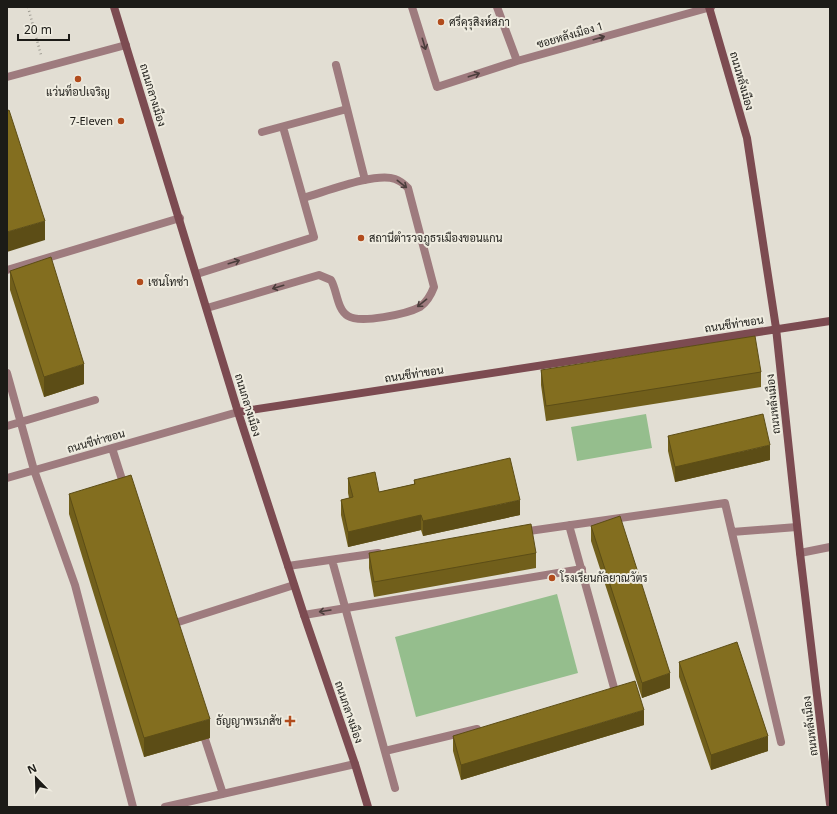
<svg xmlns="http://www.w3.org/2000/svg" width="837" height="814" font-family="'Noto Sans',Sarabun,sans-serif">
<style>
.green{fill:#95be8d}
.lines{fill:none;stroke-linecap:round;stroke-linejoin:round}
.path{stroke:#9d9a91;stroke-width:2.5;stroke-dasharray:1 3;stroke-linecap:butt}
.lane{stroke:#9e7b7e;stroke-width:8}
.street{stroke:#9e7b7e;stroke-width:8}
.secondary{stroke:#7c4b51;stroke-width:8}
.wall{fill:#715f1b}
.shaded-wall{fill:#5c4d16}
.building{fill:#836e1f;stroke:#5c4d16}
.oneway{stroke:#4a3d3b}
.poi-dot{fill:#b14c1d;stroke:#efece0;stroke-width:1.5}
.labels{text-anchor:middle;stroke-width:4;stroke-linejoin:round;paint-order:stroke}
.poi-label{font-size:11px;fill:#1c1b17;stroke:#efece0;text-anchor:start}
.street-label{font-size:11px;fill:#1c1b17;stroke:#efece0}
</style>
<rect width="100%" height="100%" fill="#e2ded3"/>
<path class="green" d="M646,414L652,448L577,461L571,427Z
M557,594L578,673L416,717L395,637Z"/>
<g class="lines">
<path class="path" d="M28,7L41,55"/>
<path class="lane" d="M336,65L365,180
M262,132L347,109
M197,274L314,237L283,127
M207,308L319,275L331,280C337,290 337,310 348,316C360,324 407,314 420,307C427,302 431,295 434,287L408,188C404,184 401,181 395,179C375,172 325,192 303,198
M569,525L616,695L613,696
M522,532L725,503L781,742
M732,532L797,527
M332,560L395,788
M288,566L378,553
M304,615L582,569
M385,751L477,729"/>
<path class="street" d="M412,7L437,87L517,61L711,7
M497,7L517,61
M7,77L126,45
M7,270L180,218
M7,373L34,470L75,585L133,807
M7,426L95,400
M112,448L125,489
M7,478L238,412
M800,553L830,547
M169,625L294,585
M202,730L223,794
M165,807L355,764"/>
<path class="secondary" d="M114,7L238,412L304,615L355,764L368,807
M709,7L747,138L776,328L800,553L830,804
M238,412L830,321"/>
</g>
<path class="wall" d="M10,271L84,384L44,397L10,290Z
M541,370L761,372V387L546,421L541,385Z
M668,436L770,460L675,482L668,451Z
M348,478L379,492L414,484V480L520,515L423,536L421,530L348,547L341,515V500L349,498L348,493Z
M69,494L210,738L144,757L69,514Z
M591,526L670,688L642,698L591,541Z
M369,553H536V568L374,597L369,568Z
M679,662L768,751L711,770L679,677Z
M644,725L461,780L453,751V736Z"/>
<path class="shaded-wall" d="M45,221V240L7,252V232Z
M84,364V384L44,397V377Z
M770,445V460L675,482V467Z
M520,500V515L423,536V521Z
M421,515V530L348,547V532Z
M670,673V688L642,698V683Z
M644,710V725L461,780V765Z
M210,719V738L144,757V738Z
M768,736V751L711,770V755Z"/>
<path class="building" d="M9,110L45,221L7,232V111Z
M51,257L84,364L44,377L10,271Z
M755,336L761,372L546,406L541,370Z
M763,414L770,445L675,467L668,436Z
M510,458L520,500L423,521L421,515L348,532L341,500L353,497L348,478L375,472L379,492L415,484L414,480Z
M131,475L210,719L144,738L69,494Z
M620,516L670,673L642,683L591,526Z
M531,524L536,553L374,582L369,553Z
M737,642L768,736L711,755L679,662Z
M635,681L644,710L461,765L453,736Z"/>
<defs><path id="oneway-shaft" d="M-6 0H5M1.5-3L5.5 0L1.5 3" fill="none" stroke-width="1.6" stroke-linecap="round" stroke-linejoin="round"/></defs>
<g class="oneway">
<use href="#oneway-shaft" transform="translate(599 38) rotate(-16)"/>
<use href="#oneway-shaft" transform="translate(424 44) rotate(73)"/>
<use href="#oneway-shaft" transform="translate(474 75) rotate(-18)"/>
<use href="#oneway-shaft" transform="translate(402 184) rotate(38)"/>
<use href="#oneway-shaft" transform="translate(234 262) rotate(-17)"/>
<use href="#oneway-shaft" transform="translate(278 287) rotate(163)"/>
<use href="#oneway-shaft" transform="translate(422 303) rotate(141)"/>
<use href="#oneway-shaft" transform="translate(325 611) rotate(171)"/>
</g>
<g class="poi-dot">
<circle cx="441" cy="22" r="4"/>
<circle cx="78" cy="79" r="4"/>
<circle cx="121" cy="121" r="4"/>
<circle cx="361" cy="238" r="4"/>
<circle cx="140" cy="282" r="4"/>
<circle cx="552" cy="578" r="4"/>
<path d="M288 715h4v4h4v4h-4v4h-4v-4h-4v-4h4z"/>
</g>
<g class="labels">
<g class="poi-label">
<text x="449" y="26">ศรีคุรุสิงห์สภา</text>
<text x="78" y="96" text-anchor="middle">แว่นท็อปเจริญ</text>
<text x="113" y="125" text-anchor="end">7-Eleven</text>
<text x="369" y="242">สถานีตำรวจภูธรเมืองขอนแกน</text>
<text x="148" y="286">เซนโทซ่า</text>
<text x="560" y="582">โรงเรียนกัลยาณวัตร</text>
<text x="282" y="725" text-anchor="end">ธัญญาพรเภสัช</text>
</g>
<g class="street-label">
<text transform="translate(570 35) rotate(-16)" y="4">ซอยหลังเมือง 1</text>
<text transform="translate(742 81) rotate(74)" y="4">ถนนหลังเมือง</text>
<text transform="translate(153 95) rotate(73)" y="4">ถนนกลางเมือง</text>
<text transform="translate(734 324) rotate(-9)" y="4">ถนนชีท่าขอน</text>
<text transform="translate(414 374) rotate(-9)" y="4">ถนนชีท่าขอน</text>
<text transform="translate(773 404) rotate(-96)" y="4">ถนนหลังเมือง</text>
<text transform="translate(248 405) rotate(73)" y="4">ถนนกลางเมือง</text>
<text transform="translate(96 441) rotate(-16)" y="4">ถนนชีท่าขอน</text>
<text transform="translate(349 712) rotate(71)" y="4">ถนนกลางเมือง</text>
<text transform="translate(810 726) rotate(-97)" y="4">ถนนหลังเมือง</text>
</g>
</g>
<rect width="837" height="814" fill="none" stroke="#1c1b17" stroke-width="16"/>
<g transform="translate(36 778) rotate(337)" stroke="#efece0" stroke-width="3" paint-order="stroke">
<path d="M0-3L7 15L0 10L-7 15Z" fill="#1c1b17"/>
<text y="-6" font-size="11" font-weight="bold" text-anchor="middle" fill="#1c1b17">N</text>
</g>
<path d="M18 34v6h51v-6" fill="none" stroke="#1c1b17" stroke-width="2"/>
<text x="24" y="34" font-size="12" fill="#1c1b17" stroke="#efece0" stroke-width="3" paint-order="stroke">20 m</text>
</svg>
